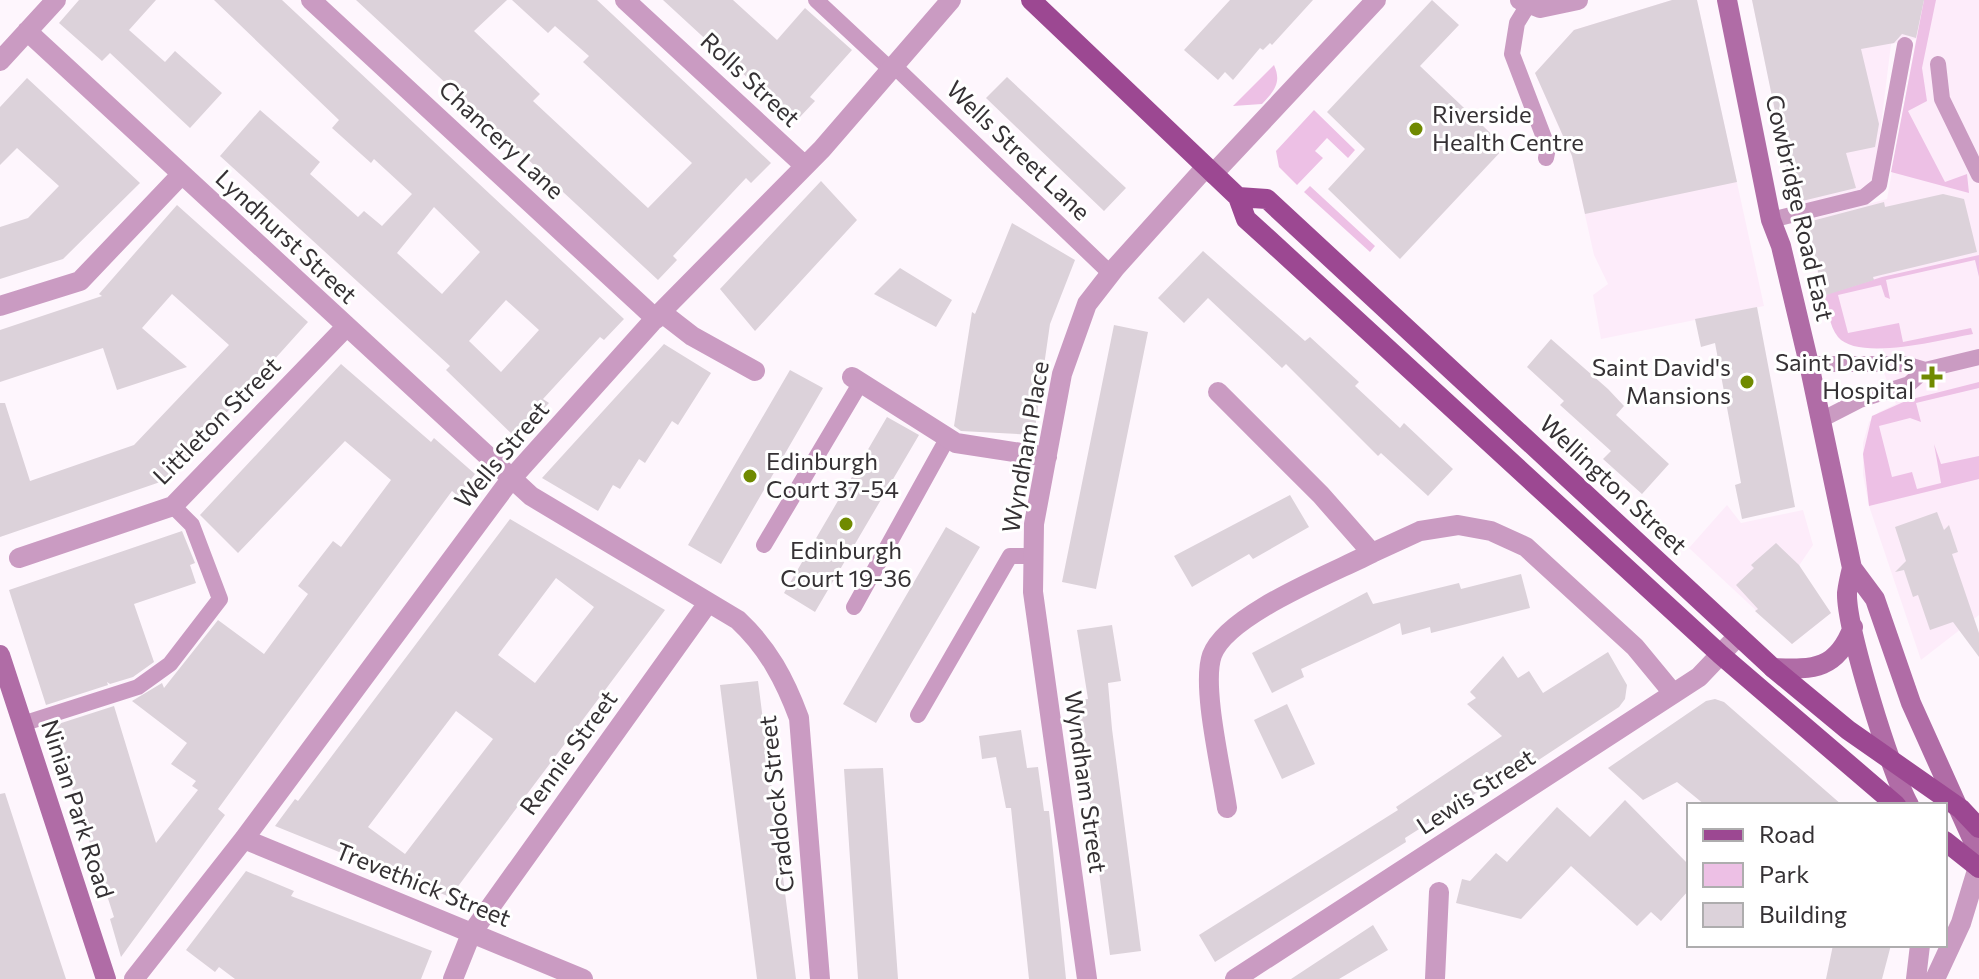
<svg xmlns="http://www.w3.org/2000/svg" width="1979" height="979" font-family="Commissioner,sans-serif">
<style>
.built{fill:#fdecfa}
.green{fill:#edc0e5}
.building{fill:#dcd2da;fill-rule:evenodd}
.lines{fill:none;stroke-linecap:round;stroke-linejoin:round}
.lane{stroke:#ca9bc2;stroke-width:16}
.street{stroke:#ca9bc2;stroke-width:20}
.secondary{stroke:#b06ca6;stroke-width:20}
.primary{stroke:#9c4892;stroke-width:20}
.poi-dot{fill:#708a00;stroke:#fff;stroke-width:3}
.labels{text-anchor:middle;stroke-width:6;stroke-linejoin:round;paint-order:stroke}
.street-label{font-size:24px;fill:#353134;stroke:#fff}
.poi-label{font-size:24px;fill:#353134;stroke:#fff;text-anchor:start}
</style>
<rect width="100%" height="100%" fill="#fef6fd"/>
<path class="built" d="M1672,0H1697L1764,306L1601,339L1593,295L1608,284L1594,255L1568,139H1564L1535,73L1574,30Z
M1752,0H1979V615L1921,660L1869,506L1863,475V443L1869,422L1879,412L1896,404L1884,373L1883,349L1847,343L1838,336L1822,296L1807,220L1887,199L1916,39L1891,44L1875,174L1868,184L1854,193L1796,209Z
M1727,505L1741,523L1803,510L1813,545L1798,567L1831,613L1792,644L1689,548Z"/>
<path class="green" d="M1924,0H1936L1922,68L1927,101L1908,111L1945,182L1967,174L1969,193L1891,172Z
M1274,65C1282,83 1274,91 1262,104L1233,106Z
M1314,110L1355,150L1348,158L1327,138L1315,151L1323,158L1297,185L1279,167L1276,151Z
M1310,186L1375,246L1370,252L1304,192Z
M1979,255V277L1975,260L1886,280L1890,299L1885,297L1881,285L1838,295L1848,333L1899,323L1903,342L1971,328L1973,334C1944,339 1859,362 1838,337C1829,326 1828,308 1824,295L1882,277Z
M1979,382V388L1916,403L1921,422L1910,418L1879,426L1892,477L1912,472L1917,489L1941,483L1934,444L1941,464L1979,456V479L1869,506L1863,454L1872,416L1908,400Z"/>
<path class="building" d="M79,0H156L129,30L165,62L175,51L222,93L190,128L110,53L102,61L59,23Z
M214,0H282L624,319L604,340L600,337L543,399L549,403L516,438L446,370L450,366L220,156L260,110L320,162L310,174L358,217L364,211L382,226L412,194L374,159L371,163L332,128L339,120ZM434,207L480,252L442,294L397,253ZM506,300L539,330L501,372L469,341Z
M356,0H507L474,31L540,94L533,101L648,208L692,163L583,62L589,56L555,26L548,33L512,0H597L771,163L751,183L746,178L673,256L677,260L658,280Z
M663,0H733L777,40L805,8L852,50L810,97L815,101L799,118L790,117Z
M1230,0H1313L1272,45L1270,43L1263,50L1260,48L1233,80L1225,72L1218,80L1184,50Z
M1432,0L1459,25L1420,66L1505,147L1400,259L1328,189L1365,149L1327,112Z
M1672,0H1697L1737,182L1585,214L1572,156L1535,73L1574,30Z
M1752,0H1924L1916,38L1902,34L1894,43L1861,49L1879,124L1875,147L1846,153L1856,188L1794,203Z
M1007,77L1126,188L1104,211L986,98Z
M27,78L140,183L63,259L0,279V227L28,218L59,186L17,148L0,165V107Z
M821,181L857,220L755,331L720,289Z
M1943,194L1964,199L1977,252L1873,277L1874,280L1823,296L1808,222L1884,202L1885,207Z
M177,205L308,322L166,480L0,537V403H5L30,481L134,445L229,345L172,294L142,328L187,367L117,390L103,348L0,382V330L102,296L99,294Z
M1012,223L1075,260L1050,324L1034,435L961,431L954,426L972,312L975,314Z
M1203,251L1305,341L1310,337L1359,382L1355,386L1400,428L1404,423L1453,469L1428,496L1381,453L1378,456L1286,364L1282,368L1208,298L1184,323L1158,298Z
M900,268L952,300L936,327L874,294Z
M1757,307L1795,507L1742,519L1735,485L1741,483L1715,343L1701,347L1695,319Z
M1114,325L1148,332L1096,589L1062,582Z
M1551,339L1608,389L1624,406L1616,415L1669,464L1642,494L1603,459L1611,451L1560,405L1564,401L1527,367Z
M664,344L711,373L678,425L672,421L645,463L639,459L620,489L613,485L598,511L542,478Z
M341,364L431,442L434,438L475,474L458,496L452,491L282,721L218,809L225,815L121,957L110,919L114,917L52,726L114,706L156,843L198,790L192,786L196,781L171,764L187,743L132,701L162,683L164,688L218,620L264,654L308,594L298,586L333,541L341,547L391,480L345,441L238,553L200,515Z
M790,370L823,388L721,564L688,545Z
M887,417L919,435L815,612L784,593Z
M1290,495L1309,527L1253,559L1249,554L1192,587L1174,556Z
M1937,512L1944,530L1949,525L1958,552L1952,554L1979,633V657L1953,622L1930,630L1918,595L1913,597L1904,570L1895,572L1906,561L1895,527Z
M510,519L665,610L450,897L275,826L295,799L298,801ZM556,578L594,607L535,683L498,655ZM456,711L493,739L405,854L368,827Z
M946,527L980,547L876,723L843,704Z
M182,531L195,563L190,565L196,583L134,604L154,662L133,677L110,684L107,682L108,685L46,705L9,590Z
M1776,543L1799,565L1831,613L1792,644L1755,611L1758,609L1736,585L1754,568L1751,565Z
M1521,574L1530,608L1431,633L1430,627L1402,635L1400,623L1301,669L1304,677L1272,693L1252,653L1367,592L1373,604L1459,583L1461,589Z
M1112,625L1121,681L1108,683L1112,729L1141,951L1110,955L1082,743L1078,700L1088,699L1077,630Z
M1608,652L1627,685L1625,699L1619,707L1531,765L1527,758L1482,784L1484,788L1405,838L1406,842L1215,962L1199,935L1398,810L1396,807L1502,736L1467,704L1476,698L1470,692L1503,656L1518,678L1529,671L1543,693Z
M758,681L796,979H757L720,685Z
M1715,699L1724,702L1842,805H1705L1677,782L1643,800L1608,768L1706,701Z
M1287,704L1315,764L1282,779L1254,720Z
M1021,730L1027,768L1038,767L1044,811H1049L1066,979H1029L1011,808H1006L996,757L982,759L979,736Z
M883,768L898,979H858L844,769Z
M5,793L32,876L66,979H0V794Z
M1625,800L1689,865V890L1661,921L1651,912L1637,926L1571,866L1521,919L1456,903L1462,879L1470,881L1496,853L1507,862L1557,807L1590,837Z
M246,871L294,891L291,896L432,951L421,979H235L219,967L215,972L186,950Z
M1373,925L1388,950L1339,979H1291Z
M1833,945H1891L1882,979H1826Z"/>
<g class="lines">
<path class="lane" d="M816,0L889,68
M1528,5L1517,23L1512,54L1548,148L1546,158
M892,64L1110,273
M1938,64L1942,99L1979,175
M1771,220L1864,197L1879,185L1905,45
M1809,364H1905L1925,370
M1821,420L1860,400L1909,384L1925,370L1979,357
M764,545L861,382
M854,607L947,439
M918,715L1010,556H1034
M22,724L138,687L170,664L220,599L192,525L173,506"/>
<path class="street" d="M311,0L656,319
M625,0L805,166
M1520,0L1540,8L1578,0
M27,31L531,496L738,620C768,648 785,680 799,718L820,979
M0,61L56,0
M1213,174L1376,0
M0,306L80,281L181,175
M661,312L692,336L755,371
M852,377L956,443L1047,457
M1218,392L1321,495L1372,553L1420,531L1458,525L1491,531L1526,547L1635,647L1673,693
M19,558L173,506L346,327
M1227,808C1222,772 1201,686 1212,655C1227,614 1333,573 1372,553
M244,839L583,979
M134,979L244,839L511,479L661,312L822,149L951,0
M453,979L471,934L708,603
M1087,979L1033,592L1034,524L1062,374L1087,304L1115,268L1206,167
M1235,979L1699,677L1738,636
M1435,979L1439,892
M1916,979L1920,945
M1935,979L1961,923L1978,867"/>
<path class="secondary" d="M1727,0L1771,220L1781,246L1809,364L1852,568L1875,599L1911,703L1974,843L1978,867
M1852,568C1850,576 1848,585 1847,593C1846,628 1891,773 1909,805
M0,655L106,979
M1773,668C1815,670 1837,669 1853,627"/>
<path class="primary" d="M1031,0L1238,197L1246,219L1267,238L1721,655L1896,805
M1238,197L1267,199L1773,668L1848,730L1961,809L1979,828
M1945,841L1979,868"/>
</g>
<g class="poi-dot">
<circle cx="1416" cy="129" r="8"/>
<path d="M1928 365h8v8h8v8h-8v8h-8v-8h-8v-8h8z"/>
<circle cx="1747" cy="382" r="8"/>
<circle cx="750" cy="476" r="8"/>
<circle cx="846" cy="524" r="8"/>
</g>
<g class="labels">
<g class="street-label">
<text transform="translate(750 80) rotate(43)" y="8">Rolls Street</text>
<text transform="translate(501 140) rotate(43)" y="8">Chancery Lane</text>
<text transform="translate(1018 151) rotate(44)" y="8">Wells Street Lane</text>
<text transform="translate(1799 208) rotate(77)" y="8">Cowbridge Road East</text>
<text transform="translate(286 237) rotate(43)" y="8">Lyndhurst Street</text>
<text transform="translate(217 421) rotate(-45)" y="8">Littleton Street</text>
<text transform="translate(1026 447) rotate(-80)" y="8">Wyndham Place</text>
<text transform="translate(502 455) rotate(-50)" y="8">Wells Street</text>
<text transform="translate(1613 485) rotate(43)" y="8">Wellington Street</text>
<text transform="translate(569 753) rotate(-54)" y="8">Rennie Street</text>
<text transform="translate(1085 782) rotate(82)" y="8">Wyndham Street</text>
<text transform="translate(1476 792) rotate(-33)" y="8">Lewis Street</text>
<text transform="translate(777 804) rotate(-96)" y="8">Craddock Street</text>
<text transform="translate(77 809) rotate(72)" y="8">Ninian Park Road</text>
<text transform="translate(423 885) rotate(22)" y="8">Trevethick Street</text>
</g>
<g class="poi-label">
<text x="1432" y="123">Riverside<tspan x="1432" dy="28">Health Centre</tspan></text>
<text x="1914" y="371" text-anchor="end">Saint David's<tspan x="1914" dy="28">Hospital</tspan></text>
<text x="1731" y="376" text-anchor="end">Saint David's<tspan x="1731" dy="28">Mansions</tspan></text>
<text x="766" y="470">Edinburgh<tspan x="766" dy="28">Court 37-54</tspan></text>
<text x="846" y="559" text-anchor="middle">Edinburgh<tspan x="846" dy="28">Court 19-36</tspan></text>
</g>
</g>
<rect x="1687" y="803" width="260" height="144" fill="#ffffff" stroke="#aeadae" stroke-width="2"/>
<rect x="1703" y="829" width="40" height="12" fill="#9c4892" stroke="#aeadae" stroke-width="2"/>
<text x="1759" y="843" font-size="24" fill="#353134">Road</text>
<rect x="1703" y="863" width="40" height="24" fill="#edc0e5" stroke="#aeadae" stroke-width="2"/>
<text x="1759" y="883" font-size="24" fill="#353134">Park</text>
<rect x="1703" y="903" width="40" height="24" fill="#dcd2da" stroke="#aeadae" stroke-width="2"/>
<text x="1759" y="923" font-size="24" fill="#353134">Building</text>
</svg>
